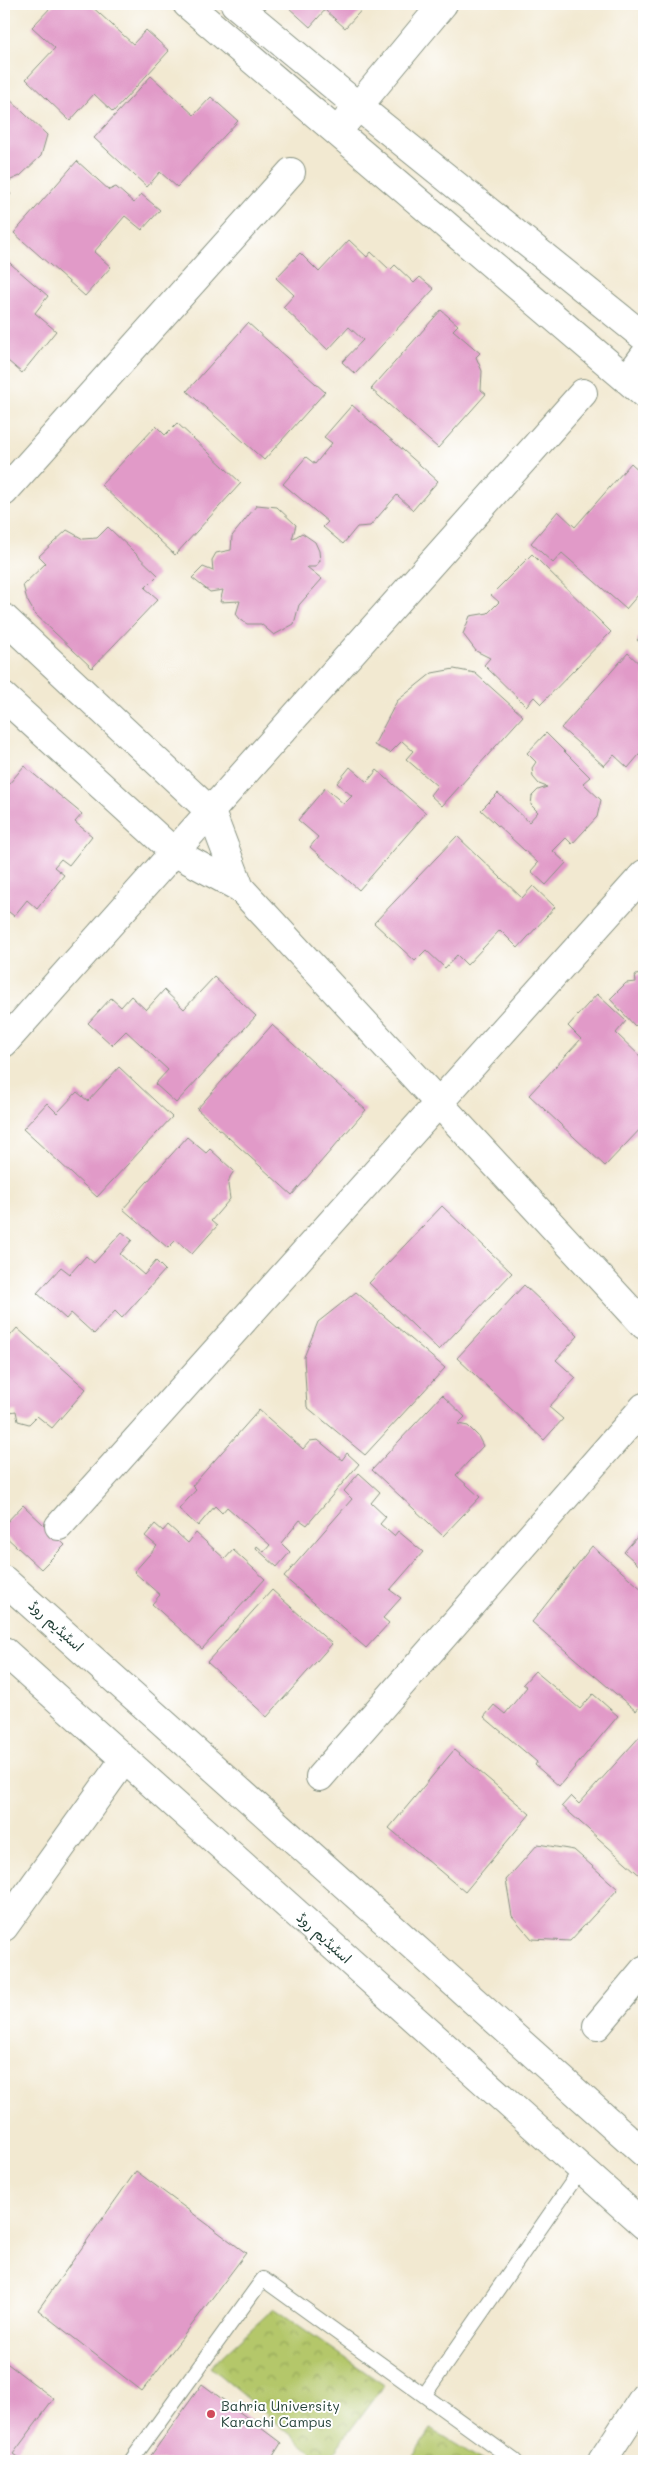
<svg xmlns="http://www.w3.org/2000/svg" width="648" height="2465" font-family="Mali,'Playpen Sans Arabic',sans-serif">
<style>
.park{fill:url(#park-crowns);stroke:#6a824f}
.building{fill:#e19ac8}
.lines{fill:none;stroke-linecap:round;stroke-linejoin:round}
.lane-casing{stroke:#889382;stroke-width:16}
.street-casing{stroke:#889382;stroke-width:30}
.primary-casing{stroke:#889382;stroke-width:30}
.lane{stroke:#fff;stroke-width:14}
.street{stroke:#fff;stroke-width:28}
.primary{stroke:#fff;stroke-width:28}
.poi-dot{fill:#d1495b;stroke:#fff;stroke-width:2}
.labels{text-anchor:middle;stroke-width:4;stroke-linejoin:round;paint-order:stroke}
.street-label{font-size:14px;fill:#1f3d34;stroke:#fff}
.poi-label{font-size:14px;fill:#1f3d34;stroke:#fff;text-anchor:start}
</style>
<defs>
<pattern id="park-crowns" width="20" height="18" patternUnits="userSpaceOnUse" patternTransform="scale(1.25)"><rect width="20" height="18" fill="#b4c76a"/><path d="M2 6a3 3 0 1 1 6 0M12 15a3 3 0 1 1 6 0" fill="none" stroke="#92a358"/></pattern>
</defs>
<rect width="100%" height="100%" fill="#fff"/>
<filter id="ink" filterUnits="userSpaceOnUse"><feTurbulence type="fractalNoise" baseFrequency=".02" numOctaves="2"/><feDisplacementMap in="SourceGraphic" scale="10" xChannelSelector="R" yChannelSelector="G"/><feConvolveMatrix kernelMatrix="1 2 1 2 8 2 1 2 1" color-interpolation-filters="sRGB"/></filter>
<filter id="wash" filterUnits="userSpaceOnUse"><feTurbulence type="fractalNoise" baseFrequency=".0096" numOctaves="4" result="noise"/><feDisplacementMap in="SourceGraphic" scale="20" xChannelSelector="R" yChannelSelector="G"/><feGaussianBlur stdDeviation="1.12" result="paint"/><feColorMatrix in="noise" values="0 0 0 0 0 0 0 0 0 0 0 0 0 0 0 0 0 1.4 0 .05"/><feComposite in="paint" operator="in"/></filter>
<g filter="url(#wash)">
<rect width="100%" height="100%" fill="#f2e9d1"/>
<path class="park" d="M274,2308L384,2385L327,2461H322L210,2367Z
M431,2429L483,2461H410Z"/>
<g id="blocks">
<path class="building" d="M54,4H89L133,44L146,30L169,51L113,112L94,94L70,121L26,79L55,48L32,27Z
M292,4H367L345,28L325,10L310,27L288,7Z
M151,76L194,115L211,97L238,121L177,187L160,172L147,187L94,138Z
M4,94L47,135L41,156L20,176L4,183Z
M77,161L109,190L116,187L134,203L141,194L160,210L142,230L125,216L94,252L111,267L85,296L14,233Z
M4,188L11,194L4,202Z
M349,240L367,257L371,252L390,270L395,265L414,283L420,277L434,289L355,374L342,362L363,340L349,327L328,350L283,307L294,295L276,278L300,253L319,272Z
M4,258L48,296L35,313L56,331L22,373L8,361L4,366Z
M441,310L458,325L453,330L480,353L476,357L482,371L481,390L486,394L438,448L371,389Z
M248,323L325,392L264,460L187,391Z
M352,405L438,481L413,510L397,495L370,526L357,527L343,544L323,527L328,522L283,484L306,457L315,464L332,443L324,437Z
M177,423L241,483L175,555L101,485L156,426L165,435Z
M631,463L644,475V588L626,609L562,553L553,563L531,543L558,511L575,527Z
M257,505L277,507L296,525L292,539L302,533L315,542L319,551L320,561L315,567H307L322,579L299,605L294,624L274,635L261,624H247L240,619L236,614L240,601L220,602L223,590L210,592L192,578L203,567L213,571L212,560L216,553L231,550L232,536Z
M108,527L158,575L145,588L158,599L92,668L35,614L27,600L23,585L46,563L39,556L67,530L83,539L97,538Z
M532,554L611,632L541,704L534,697L526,706L484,665L490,658L476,651L463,634L470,616L488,613L499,602L491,595Z
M644,632V647L637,640Z
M628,653L644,668V749L628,768L614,755L604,766L561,728Z
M454,669L475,673L523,716L442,806L430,795L437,786L406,759L413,751L402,741L390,753L374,745L397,701L432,673Z
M546,733L590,777L583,783L601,800L597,817L572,844L566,838L553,851L566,863L546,885L531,871L538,863L481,810L498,793L529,822L538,812L531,805L532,796L538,790L547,787L539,784L533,777L532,768L536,762L527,753Z
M24,766L82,814L75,822L92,836L69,865L61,859L54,867L64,875L37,909L27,900L14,916L4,908V896L8,891L4,888V790Z
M350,767L367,782L377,770L426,813L359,890L310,847L318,837L298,820L325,788L344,804L352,796L337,783Z
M457,836L522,898L533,886L555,907L518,948L500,930L467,965L457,955L445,968L426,950L415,961L374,923Z
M644,974V1017L635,1026L610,999L626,983L636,982L635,975Z
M214,977L256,1016L176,1103L155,1084L168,1070L126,1031L112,1045L88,1023L111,998L121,1007L131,996L146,1010L164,990L184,1009Z
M597,994L626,1021L616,1033L644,1060V1125L605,1166L529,1095L581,1039L568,1026Z
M272,1025L366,1110L292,1195L197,1109Z
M119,1067L172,1117L97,1197L23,1129L47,1103L57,1113L77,1092L88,1101Z
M187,1137L206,1153L210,1149L234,1171L230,1177L228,1185L230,1199L211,1221L217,1226L192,1254L176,1240L168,1248L123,1209Z
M442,1206L512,1273L439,1350L369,1283Z
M122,1232L132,1240L120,1254L144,1275L156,1261L165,1270L122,1318L115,1311L94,1334L71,1313L66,1319L37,1293L61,1267L70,1274L86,1256L94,1263Z
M524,1285L578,1336L556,1360L576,1378L549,1407L563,1419L544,1440L457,1358Z
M356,1292L445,1368L365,1455L307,1407L304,1357L318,1322Z
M17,1328L86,1389L52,1428L37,1416L29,1424L18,1421L16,1411L4,1413V1363L7,1359L4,1356V1343Z
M442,1395L465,1417L458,1424L468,1426L478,1436L483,1446L456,1475L480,1497L443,1536L372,1470Z
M259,1410L303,1449L310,1441L318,1440L342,1460L347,1453L359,1464L307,1525L300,1520L281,1543L290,1552L277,1567L256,1548L257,1546L264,1552L270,1545L227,1507L222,1513L215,1506L198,1526L179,1509L196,1490L192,1486Z
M359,1473L380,1492L371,1503L386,1517L380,1524L394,1536L398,1531L423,1552L390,1590L401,1598L383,1618L389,1623L366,1648L284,1577L352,1499L344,1491Z
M23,1505L65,1545L41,1569L4,1535V1525Z
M155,1524L163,1531L168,1525L188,1543L196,1533L225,1559L233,1550L265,1579L202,1649L152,1604L160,1595L134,1572L157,1546L145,1536Z
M644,1529V1570L624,1552Z
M592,1546L644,1591V1701L636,1711L532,1622Z
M272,1590L332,1644L267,1717L207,1662Z
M535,1671L580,1709L593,1694L618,1716L559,1786L535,1765L537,1762L484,1717L494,1705L505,1714L527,1687L523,1684Z
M643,1733L644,1734V1879L562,1806L571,1796L579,1804Z
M454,1750L530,1814L465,1892L389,1828Z
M538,1844L574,1850L618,1889L570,1941L532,1939L512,1916L506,1880Z
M136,2171L246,2253L142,2391L38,2310Z
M4,2361L54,2399L13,2454L23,2461H4Z
M202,2384L281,2443L270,2461H147Z"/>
</g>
</g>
<g filter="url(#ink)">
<use href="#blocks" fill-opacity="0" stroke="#889382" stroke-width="1"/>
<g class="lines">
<defs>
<path id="lane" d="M425,2394L582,2168
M131,2461L263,2279L515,2461"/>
<path id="street" d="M187,4L644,394
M235,4L359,107L644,337
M346,121L443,4
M627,379L644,356
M4,492L291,172
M4,618L211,812L240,888
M4,697L174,852L240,888L644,1325
M4,1043L583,393
M59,1526L644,874
M320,1777L644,1407
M4,1927L124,1760
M597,2026L644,1970
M602,2461L644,2397"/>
<path id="primary" d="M4,1580L644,2153
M4,1651L644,2225"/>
</defs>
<use href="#lane" class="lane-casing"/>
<use href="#street" class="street-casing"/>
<use href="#primary" class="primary-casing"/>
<use href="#lane" class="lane"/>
<use href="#street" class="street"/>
<use href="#primary" class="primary"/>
</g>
</g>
<circle class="poi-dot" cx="211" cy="2414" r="5"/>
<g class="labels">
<g class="street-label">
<text transform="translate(56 1626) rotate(42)" y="5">اسٹیڈیم روڈ</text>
<text transform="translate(324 1938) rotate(42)" y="5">اسٹیڈیم روڈ</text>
</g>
<g class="poi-label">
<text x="221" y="2411">Bahria University<tspan x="221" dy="16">Karachi Campus</tspan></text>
</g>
</g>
<rect width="648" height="2465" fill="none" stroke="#fff" stroke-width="20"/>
</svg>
